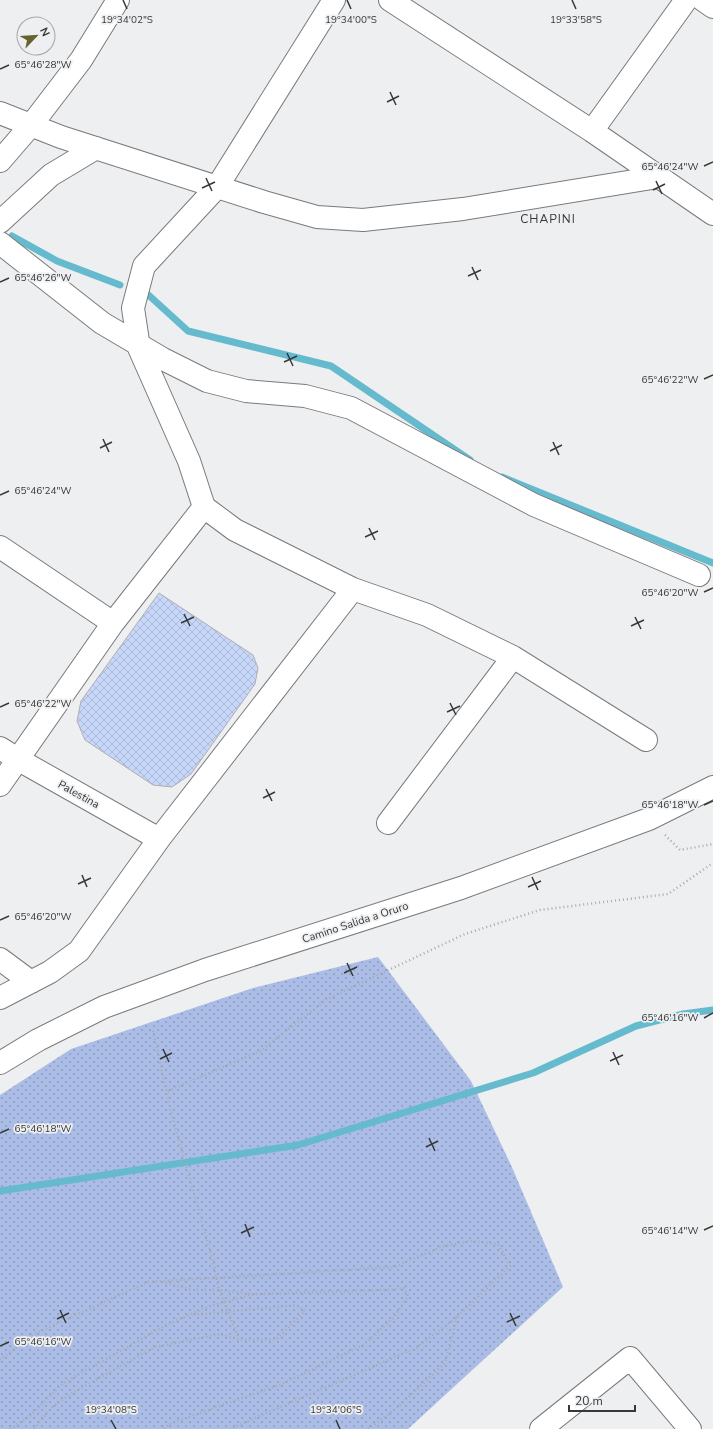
<svg xmlns="http://www.w3.org/2000/svg" width="713" height="1429" font-family="'Nunito Sans',sans-serif">
<style>
.park{fill:url(#park-dots)}
.lines{fill:none;stroke-linecap:round;stroke-linejoin:round}
.stream{stroke:#66bace;stroke-width:7}
.building{fill:url(#building-cross-hatch);stroke:#aeafb0}
.minor-casing{stroke:#7a7a7c;stroke-width:24}
.highway-casing{stroke:#7a7a7c;stroke-width:24}
.path{stroke:#a8a9aa;stroke-width:2.5;stroke-dasharray:1 3;stroke-linecap:butt}
.minor{stroke:#fff;stroke-width:22}
.highway{stroke:#fff;stroke-width:22}
.ticks{fill:none;stroke:#373838;stroke-width:1.5}
.labels{text-anchor:middle;stroke-width:3.5;stroke-linejoin:round;paint-order:stroke}
.street-label{font-size:11px;fill:#373838;stroke:#eeeff1}
.neighbourhood-label{font-size:12px;letter-spacing:1px;fill:#373838;stroke:#eeeff1}
.ticks-label{font-size:10px;text-anchor:middle;fill:#373838;stroke:#eeeff1;stroke-width:3.5;stroke-linejoin:round;paint-order:stroke}
</style>
<defs>
<pattern id="park-dots" width="8" height="8" patternUnits="userSpaceOnUse"><rect width="8" height="8" fill="#abbde6"/><path d="M2 2h.1M6 6h.1" fill="none" stroke="#8c9bbb" stroke-width="1.8" stroke-linecap="round"/></pattern>
<pattern id="building-cross-hatch" width="8" height="8" patternUnits="userSpaceOnUse"><rect width="8" height="8" fill="#c7d7fa"/><path d="M0 0l8 8M0 8l8-8" fill="none" stroke="#acb9d7"/></pattern>
</defs>
<rect width="100%" height="100%" fill="#eeeff1"/>
<path class="park" d="M378,957L471,1081L511,1165L563,1287L408,1429H0V1095L71,1049L253,988Z"/>
<g class="lines">
<path class="stream" d="M12,236L57,261L120,285
M143,290L188,331L331,366L470,460
M502,477L713,563
M0,1191L298,1145L533,1073L636,1026L683,1014L713,1010"/>
</g>
<path class="building" d="M159,593L253,655L258,668L255,684L191,774L172,787L153,785L85,740L77,721L81,701Z"/>
<g class="lines">
<defs>
<path id="minor" d="M334,0L217,187L144,266L133,308L139,348L189,461L204,507L235,530L353,589L427,615L513,657L646,740
M390,0L592,131L713,214
M703,0L713,7
M0,113L61,137L264,202L317,217L363,220L463,209L658,177
M592,131L686,0
M0,161L32,124L81,60L118,0
M0,222L51,175L96,148
M0,243L102,323L163,359L207,381L246,391L305,396L351,408L534,505L699,575
M0,547L113,623
M0,748L19,760L159,839
M0,785L113,623L204,507
M388,823L513,657
M0,959L31,982
M0,998L50,972L79,951L159,839L353,589
M541,1429L630,1358L690,1429"/>
<path id="highway" d="M0,1063L38,1040L104,1007L205,970L461,888L649,819L713,787"/>
</defs>
<use href="#minor" class="minor-casing"/>
<use href="#highway" class="highway-casing"/>
<path class="path" d="M665,835L680,850L713,844
M153,1031L170,1108L212,1258L219,1290L239,1339
M168,1091L260,1051L327,999L465,934L540,910L668,894L713,863
M162,1282L192,1290H219L251,1294
M0,1360L32,1335L148,1282L394,1267L441,1247L470,1241L498,1244L510,1266L457,1317L416,1348L230,1429
M10,1429L30,1416L62,1384L166,1325L210,1306L254,1294L387,1290L404,1288L408,1296L394,1317L365,1344L282,1384L172,1423L162,1429
M34,1429L51,1408L74,1392L155,1347L219,1334L239,1340L277,1339L305,1311L296,1305L192,1315
M368,1429L398,1407L445,1363L457,1317"/>
<use href="#minor" class="minor"/>
<use href="#highway" class="highway"/>
</g>
<path class="ticks" d="M123,0L127,9M347,0L351,9M572,0L576,9M0,69L9,65M390,92L396,105M387,102L399,96M704,166L713,162M206,178L212,191M656,181L662,194M202,188L215,182M653,190L665,184M472,267L478,280M468,276L481,270M0,282L9,278M287,353L293,366M284,362L297,356M704,379L713,375M103,439L109,452M553,442L559,455M100,448L112,442M550,451L562,445M0,495L9,491M369,528L375,540M365,537L378,531M704,592L713,588M184,614L190,626M635,617L641,629M181,623L194,617M631,626L644,620M450,703L456,715M0,707L9,703M447,712L460,706M266,789L272,801M263,798L275,792M704,805L713,801M82,875L87,887M532,877L538,890M78,884L91,878M528,887L541,881M0,920L9,916M347,963L353,976M344,973L357,967M704,1018L713,1013M163,1049L169,1062M613,1052L619,1065M160,1059L172,1053M610,1061L623,1055M0,1133L9,1129M429,1138L435,1151M426,1147L438,1141M245,1224L250,1237M704,1230L713,1226M241,1233L254,1227M60,1310L66,1323M510,1313L516,1326M57,1319L69,1313M507,1322L520,1316M0,1346L9,1342M111,1420L116,1429M336,1420L340,1429"/>
<g class="labels">
<g class="street-label">
<text transform="translate(79 794) rotate(29)" y="4">Palestina</text>
<text transform="translate(355 922) rotate(-18)" y="4">Camino Salida a Oruro</text>
</g>
<g class="neighbourhood-label">
<text x="548" y="223">CHAPINI</text>
</g>
</g>
<g class="ticks-label">
<text x="127" y="23">19°34'02"S</text>
<text x="351" y="23">19°34'00"S</text>
<text x="576" y="23">19°33'58"S</text>
<text x="43" y="68">65°46'28"W</text>
<text x="670" y="170">65°46'24"W</text>
<text x="43" y="281">65°46'26"W</text>
<text x="670" y="383">65°46'22"W</text>
<text x="43" y="494">65°46'24"W</text>
<text x="670" y="596">65°46'20"W</text>
<text x="43" y="707">65°46'22"W</text>
<text x="670" y="808">65°46'18"W</text>
<text x="43" y="920">65°46'20"W</text>
<text x="670" y="1021">65°46'16"W</text>
<text x="43" y="1132">65°46'18"W</text>
<text x="670" y="1234">65°46'14"W</text>
<text x="43" y="1345">65°46'16"W</text>
<text x="111" y="1413">19°34'08"S</text>
<text x="336" y="1413">19°34'06"S</text>
</g>
<g transform="translate(36 36) rotate(65)"><circle r="19" fill="#eeeff1" stroke="#a5a6a7"/>
<path d="M0-3L7 15L0 10L-7 15Z" fill="#656430"/>
<text y="-6" font-size="11" font-weight="bold" text-anchor="middle" fill="#373838">N</text>
</g>
<path d="M569 1405v6h66v-6" fill="none" stroke="#373838" stroke-width="2"/>
<text x="575" y="1405" font-size="12" fill="#373838" stroke="#eeeff1" stroke-width="3" paint-order="stroke">20 m</text>
</svg>
